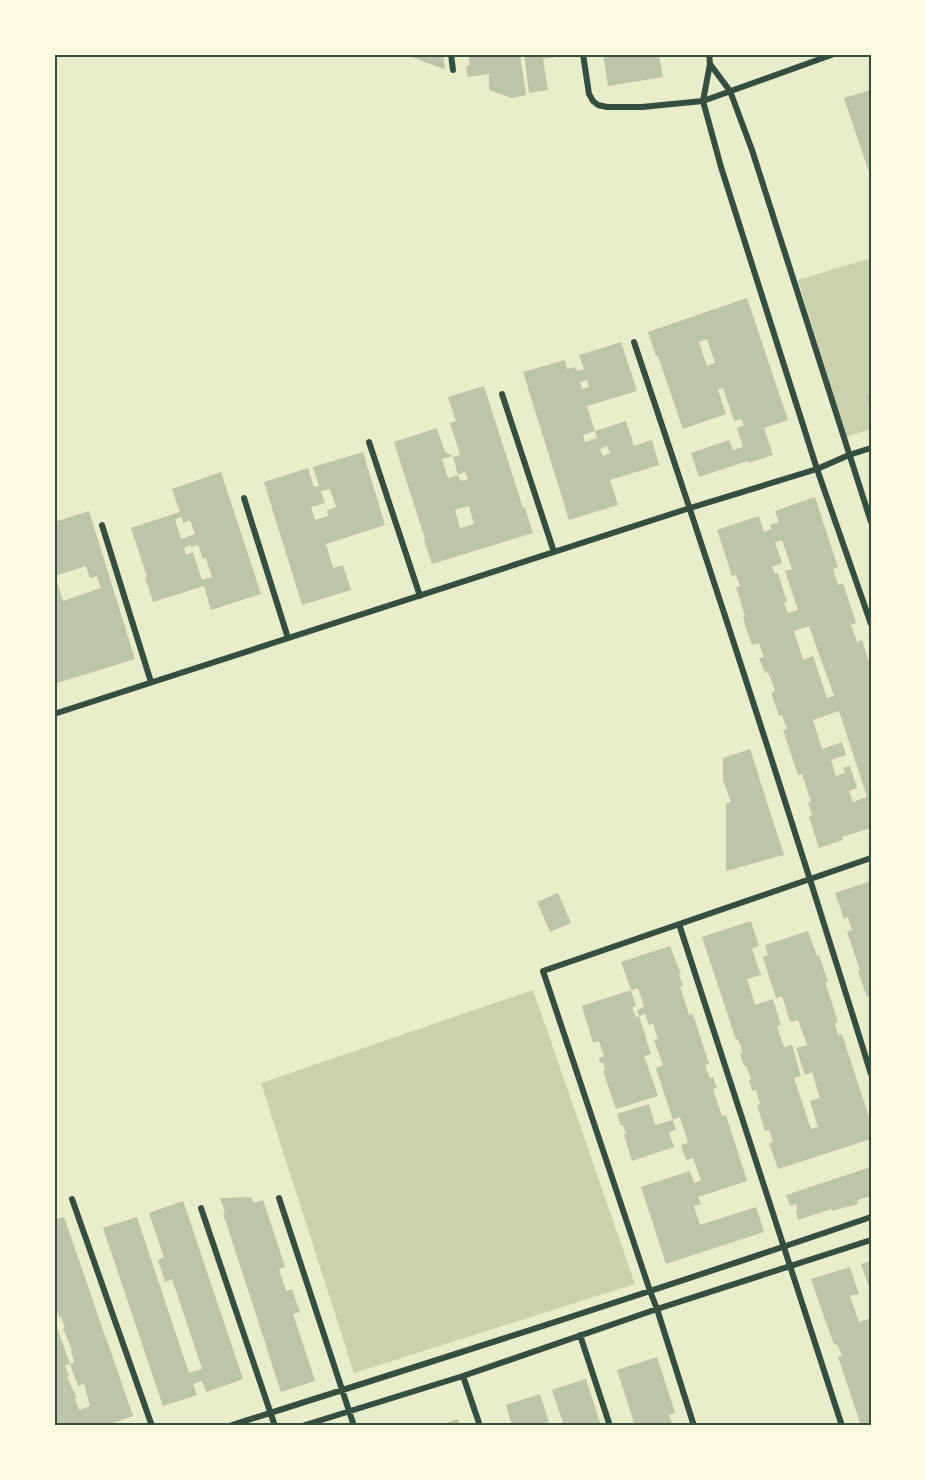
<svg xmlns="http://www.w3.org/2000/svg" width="925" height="1480" font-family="Figtree,sans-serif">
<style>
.green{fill:#cad2ad}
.building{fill:#bcc5a7;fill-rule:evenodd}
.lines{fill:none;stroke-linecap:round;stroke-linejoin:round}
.minor{stroke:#344e41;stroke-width:6}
.neatline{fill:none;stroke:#344e41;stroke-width:2}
</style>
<rect width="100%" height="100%" fill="#e9edc9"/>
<path class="green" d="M871,258V429L846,437L798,280Z
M533,990L635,1284L354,1373L261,1083Z"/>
<path class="building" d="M404,54H443L445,69L438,67Z
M468,54H520L526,95L512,98L489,90V74L468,77L466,66L470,65Z
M524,54H568V55L543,59L548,90L529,93Z
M603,54H659L663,77L608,86Z
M871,90V178L844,98Z
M747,298L788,420L764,428L773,455L749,463L748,461L699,477L691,453L729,440L733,450L743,447L737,428L744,425L741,419L734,421L723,388L718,390L726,414L683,429L658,356H656L648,332ZM707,339L715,363L707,366L699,342Z
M621,342L637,391L587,406L595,431L583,435L585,442L597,438L595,431L626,421L634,446L652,440L659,465L610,480L618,505L569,520L523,372L565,360L567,369L575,367L577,371L584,369L579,355ZM587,380L589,387L582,389L580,382ZM607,446L610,453L603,456L600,449Z
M484,386L523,508L525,507L533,533L432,564L424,540L425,539L394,442L437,428L445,452L453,456L442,459L448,478L458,475L453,457L460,455L450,423L456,421L448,397ZM465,472L468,479L461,481L458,475ZM469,506L474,524L460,528L455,510Z
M871,394V409L866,396Z
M363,452L385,525L326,544L333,568L343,565L351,590L302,605L264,482L308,468L314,487L319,486L313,467ZM330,489L336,507L327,510L328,516L315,520L311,507L325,503L321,491Z
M221,472L261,594L211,610L204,586L153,602L145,577H147L131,528L180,512L172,489ZM182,517L183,523L190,520L195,534L181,539L175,519ZM191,545V547L198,545L203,559L206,558L212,577L202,580L193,552L186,555L184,548Z
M815,497L838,567L833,569L838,585L843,583L856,623L851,625L857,642L862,640L871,668V828L842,837L843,840L819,848L809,817L812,815L808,803L811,802L806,786L802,774L798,775L783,730L787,729L782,715L779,716L771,693L775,691L768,672L765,673L759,658L764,657L759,643L752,645L747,631L743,616H745L736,587L740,586L736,575L732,576L717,530L759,516L764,532L771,529L770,525L779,522L775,511ZM782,540L792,569L785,571L798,610L788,613L784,603L787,602L778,573L775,574L772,567L782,563L775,542ZM809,626L834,696L827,698L813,656L803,660L794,631ZM839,711L867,797L853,802L849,791L857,788L850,766L843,768L845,773L836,776L831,760L846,755L842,742L822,749L813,720Z
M89,511L135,659L54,684V522ZM86,566L90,578L97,576L101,588L63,601L55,576Z
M750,749L784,855L726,871V803L731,802L723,780V758Z
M871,881V1002H870L869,996L867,997L858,971L860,970L847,932L852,930L848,917L844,919L835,893Z
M558,893L571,923L550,932L537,902Z
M751,921L759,946L752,949L761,975L747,979L755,1005L773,999L781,1025L777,1026L784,1047L792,1045L801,1076L794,1078L811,1129L818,1127L810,1101L820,1098L812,1072L805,1075L796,1048L807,1045L798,1020L790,1022L782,996L776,998L763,957L768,955L765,945L808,931L817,956L819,955L828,982H825L838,1022L835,1023L838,1035L842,1034L871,1123V1139L778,1169L769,1143L773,1142L769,1130L765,1131L757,1105L760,1104L756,1090L752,1091L749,1080L751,1079L746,1065L744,1066L740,1054L743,1053L738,1039L736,1040L702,937Z
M670,946L681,974H679L683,986L680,987L689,1015L693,1014L709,1064L705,1065L710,1079L713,1077L717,1088L713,1089L722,1116L726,1115L747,1181L698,1197L701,1204L694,1206L700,1225L756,1207L764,1232L666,1264L641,1187L690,1171L694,1183L701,1180L693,1158L686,1160L681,1145L688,1143L680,1117L673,1120L656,1068L663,1065L654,1040L658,1039L653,1024L649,1025L645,1014L639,1016L637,1010L644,1007L638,988L631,990L621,962Z
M631,990L636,1006L632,1007L636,1017L639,1016L651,1054L644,1056L658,1096L616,1109L603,1071H605L603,1062L600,1063L599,1058L604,1056L599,1041L593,1043L582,1006Z
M649,1104L655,1125L673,1120L676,1130L669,1132L674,1147L632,1161L624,1135L626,1134L623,1125L621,1126L617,1114Z
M871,1167V1196L857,1200L858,1204L832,1211V1209L798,1220L796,1212L797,1209L796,1204L790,1206L786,1195Z
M251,1197L254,1203L263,1200L285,1267L279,1269L286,1291L292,1289L300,1312L293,1314L315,1381L281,1392L223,1213L225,1212L220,1198Z
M183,1201L243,1379L206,1392L202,1381L193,1384L197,1395L163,1406L103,1228L137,1217L189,1373L202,1369L172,1279L165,1282L158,1260L164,1257L149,1213Z
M64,1217L133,1416L105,1426H54V1319L70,1364L65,1365L69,1376L67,1377L77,1398L75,1399L79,1410L90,1406L84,1384L78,1386L70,1364L74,1362L71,1351L72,1350L63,1329L65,1328L61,1317H59L55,1307L57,1306L54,1298V1220Z
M871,1261V1294L861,1264Z
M850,1267L859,1294L850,1296L859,1322L871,1318V1426H861L838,1357L842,1356L837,1344L834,1345L811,1279Z
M657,1357L675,1413L669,1415L673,1426H635L617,1370Z
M586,1379L601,1426H564L552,1390Z
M540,1394L550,1426H512L506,1405Z
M458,1419L460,1426H438Z"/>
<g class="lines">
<path class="minor" d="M451,54L453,70
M583,54L589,94L593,101L598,105L607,107H642L703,101L834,54
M709,54L710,64L703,101L721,167L817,469L871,624
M710,64L730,91L752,150L871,522
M634,342C716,585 795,829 871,1074
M502,394L554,552
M369,442L420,596
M244,498L288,638
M102,525L151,682
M54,714L690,508L817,469L849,455L871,448
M679,924L842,1426
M279,1198L354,1426
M72,1199L152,1426
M201,1208L275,1426
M580,1335L610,1426
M463,1376L480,1426
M229,1426C444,1358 658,1290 871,1217
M302,1426L463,1376L657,1309L871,1240
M694,1426L657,1309L650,1291L543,971L871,858"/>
</g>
<rect width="925" height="1480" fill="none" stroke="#fefae0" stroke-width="111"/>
<rect x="56" y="56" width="814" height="1368" class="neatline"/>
</svg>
